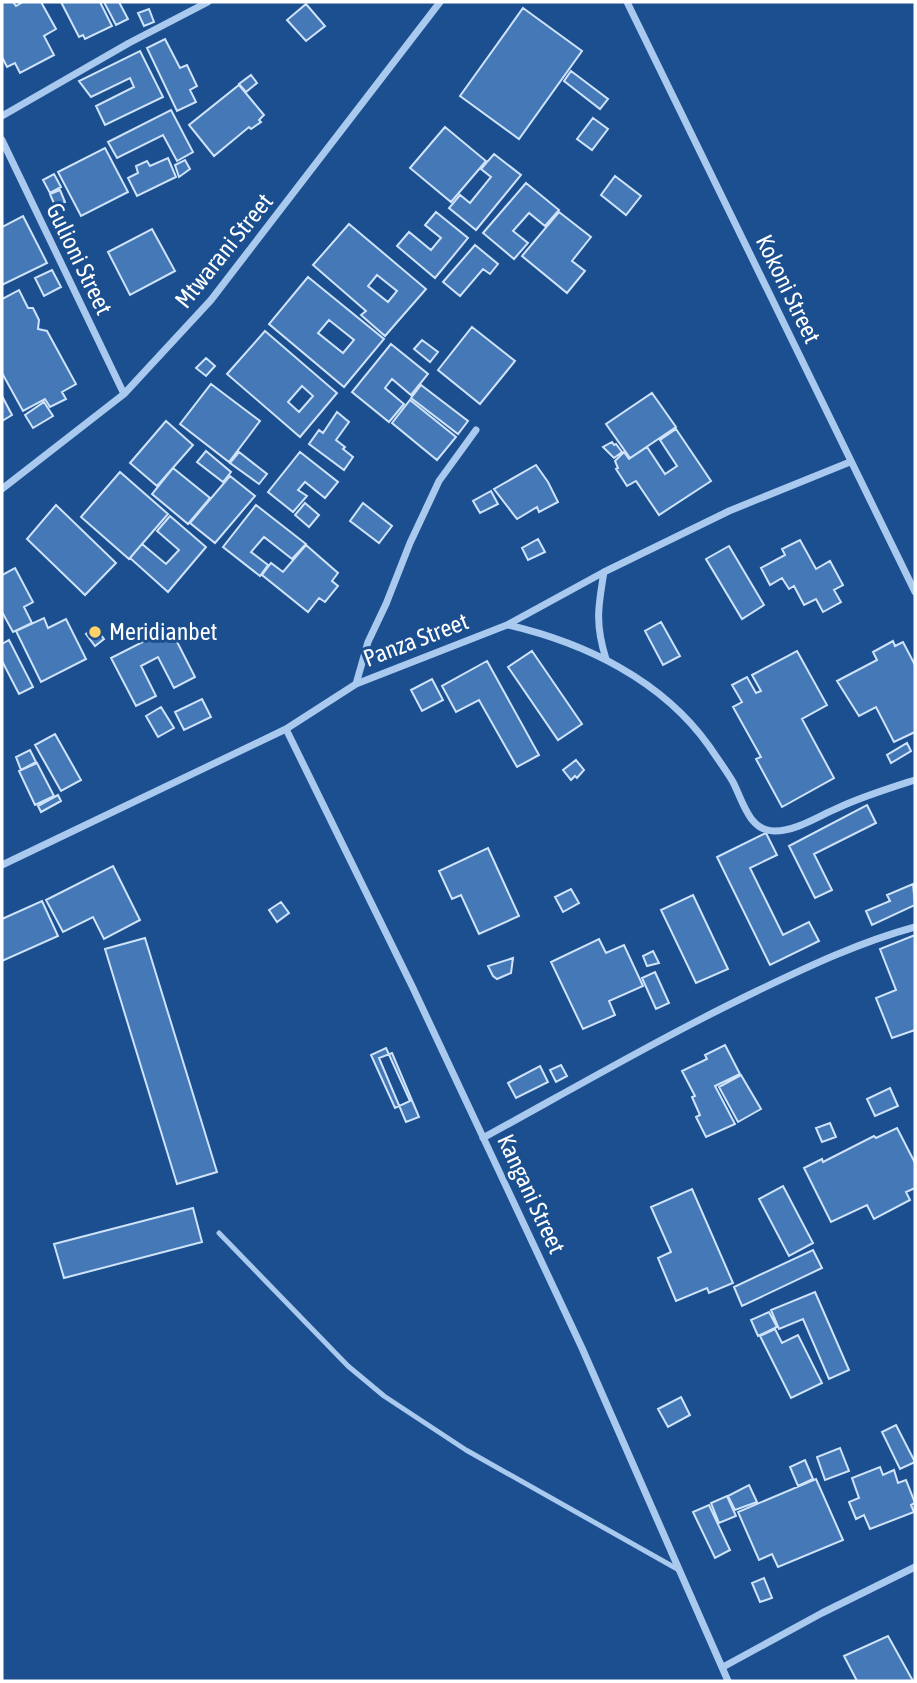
<svg xmlns="http://www.w3.org/2000/svg" width="917" height="1683" font-family="'Asap Condensed',sans-serif">
<style>
.building{fill:#4478b7;stroke:#cfe3fa;stroke-width:2;fill-rule:evenodd}
.lines{fill:none;stroke-linecap:round;stroke-linejoin:round}
.service{stroke:#a9c9ee;stroke-width:5}
.minor{stroke:#a9c9ee;stroke-width:7}
.poi-dot{fill:#ffd166;stroke:#1b4f8f;stroke-width:2.5}
.labels{text-anchor:middle;stroke-width:6;stroke-linejoin:round;paint-order:stroke}
.street-label{font-size:24px;fill:#fff;stroke:#1b4f8f}
.poi-label{font-size:24px;fill:#fff;stroke:#1b4f8f;text-anchor:start}
</style>
<rect width="100%" height="100%" fill="#1b4f8f"/>
<path class="building" d="M2,2H13L16,6L23,2H41L56,29L44,36L54,55L20,73L15,63L7,67L2,57Z
M61,2H100L112,26L85,39L83,35L79,37Z
M104,2H119L128,19L116,25Z
M306,4L325,26L306,41L287,20Z
M523,8L582,51L519,139L460,96Z
M149,9L154,22L144,26L138,13Z
M165,39L180,68L187,65L197,86L190,90L196,102L177,111L147,48Z
M140,51L163,97L105,125L96,106L134,87L130,78L91,97L79,81Z
M571,71L608,99L600,109L564,81Z
M251,75L257,83L246,92L239,84Z
M239,85L264,115L259,120L261,122L251,129L249,127L214,156L189,125Z
M171,110L193,152L177,161L163,135L117,158L108,142Z
M593,118L608,129L592,150L577,139Z
M445,127L486,161L451,202L410,168Z
M105,148L128,192L81,216L58,172Z
M494,154L521,175L476,230L449,208L460,195L470,203L491,177L481,169Z
M168,158L176,177L137,196L128,178L138,173L136,166L147,161L150,166Z
M185,160L190,169L179,177L175,165Z
M54,174L61,187L50,193L43,180Z
M615,176L641,196L626,215L601,195Z
M526,183L559,210L545,226L529,213L513,231L528,243L514,259L483,233Z
M60,190L65,202L55,206L50,194Z
M436,212L468,238L435,278L397,246L409,232L431,250L441,238L425,225Z
M559,212L591,237L572,261L585,271L567,293L522,256Z
M23,216L47,263L2,285V227Z
M349,224L426,289L385,336L361,315L366,311L313,265ZM377,275L397,291L388,302L368,286Z
M152,229L175,271L130,295L108,252Z
M475,245L498,264L490,274L483,269L460,296L443,282Z
M52,270L61,287L44,296L35,278Z
M308,277L384,339L344,387L269,324ZM329,320L354,340L343,353L318,333Z
M19,290L28,308H33L39,320L38,329L47,331L76,384L62,392L66,399L50,407L45,399L23,411L2,373V299Z
M472,327L515,361L480,404L438,370Z
M265,331L337,393L300,437L227,374ZM302,386L313,396L299,412L288,402Z
M422,340L438,352L430,362L414,349Z
M391,344L428,374L411,395L392,379L385,388L404,404L389,422L352,392Z
M206,358L215,366L206,376L196,368Z
M211,384L260,421L229,462L180,424Z
M421,385L468,421L458,434L411,398Z
M652,393L676,427L630,458L606,424Z
M2,396L12,415L2,421Z
M410,400L456,437L437,460L392,423Z
M44,402L53,416L33,428L25,415Z
M337,412L349,422L336,440L345,447L343,449L353,457L344,470L309,444L319,430L323,433Z
M166,421L193,445L157,486L130,463Z
M676,429L711,481L659,515L636,481L627,486L616,469L618,468L615,461L624,452L629,459L647,447L665,474L677,466L660,440Z
M612,442L614,445L616,444L622,452L614,458L603,447Z
M206,451L231,472L223,482L197,462Z
M239,452L267,474L259,484L230,463Z
M300,452L338,482L325,498L305,482L298,490L307,496L293,512L268,492Z
M536,465L548,482L558,502L539,512L537,507L517,519L494,489Z
M173,468L210,498L188,524L152,494Z
M120,472L168,514L129,559L81,517Z
M230,476L255,496L215,543L190,523Z
M491,491L498,504L480,513L473,501Z
M305,503L319,515L309,527L295,515Z
M363,503L392,526L379,543L350,521Z
M56,505L116,563L85,595L27,539Z
M256,505L306,544L292,559L264,537L251,552L268,565L260,576L223,547Z
M170,516L206,547L168,592L130,558L142,544L166,564L179,550L157,531Z
M538,539L545,552L528,560L522,548Z
M800,540L816,569L830,561L843,585L834,590L841,602L823,612L816,599L804,605L794,586L789,589L782,578L770,585L761,568L785,555L782,549Z
M306,545L338,573L332,581L338,586L325,602L319,598L308,612L262,575L271,563L283,572Z
M729,546L764,605L742,619L706,559Z
M15,568L33,602L24,607L32,623L13,632L2,612V575Z
M44,618L48,628L66,619L86,659L41,682L16,631Z
M661,622L680,656L663,665L645,631Z
M95,627L104,639L95,646L86,634Z
M170,628L195,677L174,688L158,657L141,666L156,696L136,706L111,658Z
M9,640L33,687L19,694L2,661V644Z
M893,641L895,646L903,642L915,665V732L894,742L876,707L859,716L837,681L877,660L873,652Z
M532,651L582,724L558,740L508,667Z
M797,651L827,705L802,719L834,778L782,807L756,759L761,757L733,707L742,702L732,685L747,677L756,693L761,691L752,675Z
M487,661L539,755L517,767L479,700L456,712L442,686Z
M432,679L443,700L422,711L411,690Z
M202,699L211,717L184,730L175,712Z
M161,707L174,728L158,737L146,716Z
M55,734L81,780L61,791L35,745Z
M907,743L911,751L891,763L887,755Z
M30,750L36,762L21,770L16,757Z
M576,760L584,770L577,778L575,776L571,780L563,770Z
M37,763L54,796L35,805L19,771Z
M58,795L61,801L41,812L38,806Z
M867,805L876,823L814,854L832,890L815,898L789,846Z
M766,833L777,855L750,868L783,935L809,922L819,941L770,965L717,857Z
M488,848L519,916L479,934L461,895L452,899L439,871Z
M113,866L140,920L104,939L93,917L63,932L46,900Z
M913,884L915,905L872,925L866,911L890,901L887,895Z
M571,889L579,903L563,912L555,897Z
M693,895L728,969L696,983L661,910Z
M42,901L58,936L2,961V919Z
M281,902L289,913L277,922L269,910Z
M915,935V1030L892,1038L876,998L896,990L880,949Z
M145,938L217,1172L177,1184L105,949Z
M599,939L606,953L624,945L643,986L609,1001L615,1015L583,1029L551,962Z
M653,951L659,963L647,966L643,956Z
M513,958L511,973L497,979L493,976L488,966Z
M655,972L669,1003L656,1009L642,978Z
M725,1045L740,1074L715,1086L735,1124L706,1137L696,1117L700,1115L692,1097L695,1096L682,1071L707,1059L705,1055Z
M386,1048L410,1101L395,1108L371,1055Z
M392,1053L419,1117L406,1122L379,1058Z
M561,1065L567,1076L556,1082L550,1070Z
M540,1066L548,1082L516,1098L508,1083Z
M741,1075L761,1109L738,1122L719,1087Z
M890,1088L898,1106L875,1116L867,1099Z
M830,1123L836,1137L822,1142L816,1128Z
M897,1128L915,1163V1188L906,1192L910,1200L874,1219L867,1205L831,1222L804,1168L822,1159L823,1162L874,1136L876,1138Z
M783,1186L813,1243L789,1256L759,1199Z
M692,1189L733,1283L709,1293L707,1288L676,1301L658,1258L671,1252L651,1207Z
M193,1208L202,1242L64,1278L54,1244Z
M813,1250L822,1268L742,1306L734,1287Z
M815,1292L849,1370L829,1379L803,1319L779,1329L771,1310Z
M769,1312L777,1327L758,1336L751,1320Z
M775,1329L782,1343L798,1335L822,1383L791,1398L760,1336Z
M681,1397L690,1415L668,1427L658,1409Z
M896,1425L915,1462L900,1469L882,1432Z
M840,1448L849,1471L825,1480L817,1457Z
M805,1460L813,1479L798,1486L790,1467Z
M880,1467L883,1475L894,1470L898,1483L906,1480L915,1503L911,1505L914,1512L870,1529L864,1515L856,1519L849,1502L859,1498L852,1478Z
M816,1479L843,1540L778,1567L772,1554L759,1560L738,1512Z
M749,1485L757,1502L735,1510L728,1496Z
M727,1496L736,1516L719,1523L711,1503Z
M709,1505L730,1550L715,1558L693,1512Z
M764,1578L772,1598L760,1602L752,1583Z
M888,1636L913,1681H857L844,1656Z"/>
<g class="lines">
<path class="service" d="M219,1233L348,1366L384,1396L466,1450L679,1570"/>
<path class="minor" d="M627,2L915,592
M2,116L129,43L208,2
M2,140L124,394
M2,489L124,394L211,300L440,2
M604,572C598,607 595,624 606,659
M508,625C585,643 662,680 709,746C717,758 726,770 733,782C742,799 749,832 775,831C797,831 820,815 840,807C864,796 890,788 915,780
M356,684L368,642L386,604L410,543L439,481L476,430
M286,729L413,988L582,1348L728,1681
M2,865L286,729L356,684L507,625L604,572L729,511L850,462
M483,1138C574,1088 664,1036 757,991C809,966 860,942 915,927
M723,1667L822,1613L915,1567"/>
</g>
<circle class="poi-dot" cx="95" cy="632" r="7"/>
<g class="labels">
<g class="street-label">
<text transform="translate(224 251) rotate(-51)" y="8">Mtwarani Street</text>
<text transform="translate(79 259) rotate(64)" y="8">Gulioni Street</text>
<text transform="translate(788 289) rotate(64)" y="8">Kokoni Street</text>
<text transform="translate(416 640) rotate(-21)" y="8">Panza Street</text>
<text transform="translate(531 1194) rotate(65)" y="8">Kangani Street</text>
</g>
<g class="poi-label">
<text x="109" y="640">Meridianbet</text>
</g>
</g>
<rect width="917" height="1683" fill="none" stroke="#ffffff" stroke-width="7"/>
</svg>
